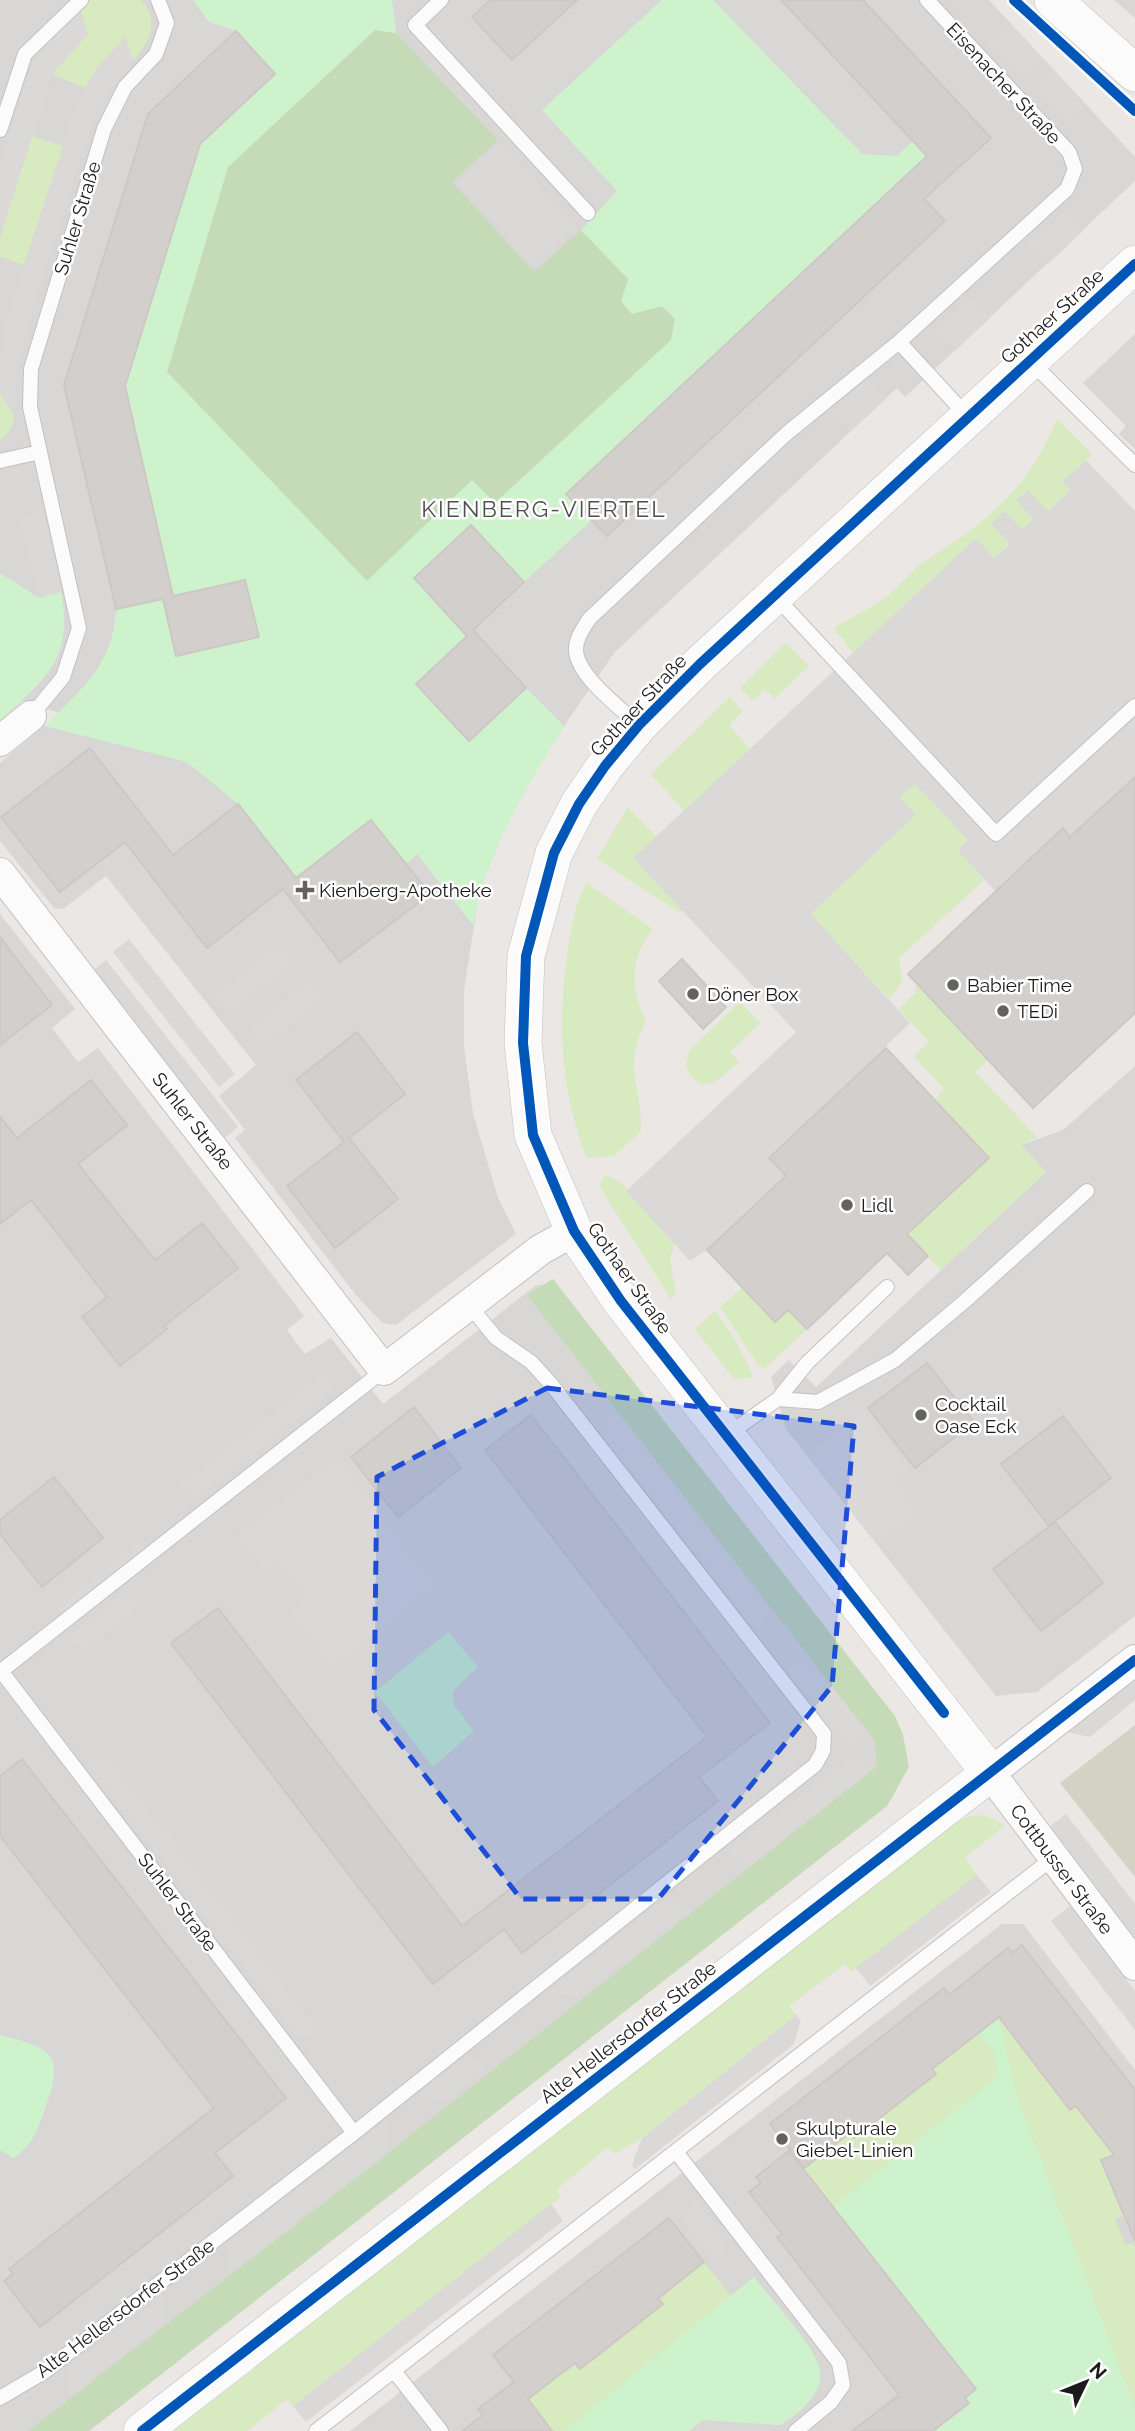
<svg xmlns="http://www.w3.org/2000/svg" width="1135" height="2431" font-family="Raleway,sans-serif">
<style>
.residential{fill:#d9d7d5}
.construction{fill:#d4d2c5}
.grass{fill:#d8eabf}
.forest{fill:#c5dab6}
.park{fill:#cef3cc}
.parking{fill:#dad9d7}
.building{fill:#d2cfcc;stroke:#cdc8c5;stroke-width:2}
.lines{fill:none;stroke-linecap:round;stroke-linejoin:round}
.service-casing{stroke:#c2c1c0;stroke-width:16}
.minor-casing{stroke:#c2c1c0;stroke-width:32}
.tertiary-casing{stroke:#c2c1c0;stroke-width:38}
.service{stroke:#fcfbfb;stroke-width:14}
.minor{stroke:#fcfbfb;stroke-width:30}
.tertiary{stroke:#fcfbfb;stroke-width:37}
.cycleway-casing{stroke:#fff;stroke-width:15}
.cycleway{stroke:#0057b8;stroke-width:10}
.marked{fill:#1d4ed8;fill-opacity:0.2;stroke:#1d4ed8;stroke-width:5;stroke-dasharray:14 9;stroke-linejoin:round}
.poi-dot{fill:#636261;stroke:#fff;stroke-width:2.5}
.labels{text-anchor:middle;stroke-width:5;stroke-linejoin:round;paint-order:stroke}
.street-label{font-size:19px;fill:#1b1b1b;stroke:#fff}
.poi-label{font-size:19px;fill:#1b1b1b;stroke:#fff;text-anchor:start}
.quarter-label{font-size:23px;letter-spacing:2px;fill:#4e4e4e;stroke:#fff}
</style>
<rect width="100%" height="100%" fill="#eae7e4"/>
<path class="residential" d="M0,0H989L1135,157V181L905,397L897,388L865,418L614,653L564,726L511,812L497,844L478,899L464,991V1046L473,1113L498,1198L516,1234L396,1325L382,1323L355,1294L235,1138L245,1130L219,1096L256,1065L106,876L63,909L54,908L0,841V763L60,713L22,701L0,721Z
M1114,0H1135V18Z
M1135,334V449L1119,434L1126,426L1083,383Z
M0,914L75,1009L52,1028L78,1062L98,1048L304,1316L287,1330L305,1354L331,1338L383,1404L535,1286L545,1284L892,1762L29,2431H0Z
M1135,1066V1616L1037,1692L996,1696L786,1429L771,1377L789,1360L816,1387L1046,1172L1021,1145L1063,1130Z
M1002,1924H1023L1135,2070V2431H350Z"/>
<path class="construction" d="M1135,1725V1877L1060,1783Z"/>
<path class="grass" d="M90,0H141C161,21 149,43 133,61L126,38L97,68L85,88L52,74L88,34L80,10Z
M31,136L63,146L24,265L0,257V238Z
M0,393L14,416L11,429L0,441Z
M1057,419L1092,454L1063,481L1070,490L1048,511L1017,501L1034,519L1022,530L991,524L1010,543L994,558L975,539L853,653L834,628C851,617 872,608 889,595C900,586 908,574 920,565C985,522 1026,494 1057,419Z
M786,643L809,666L774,699L765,689L752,701L740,688Z
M730,697L743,711L729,725L750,749L684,811L651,774Z
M915,784L968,840L958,851L984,880L899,958L902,982L889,999L811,914L915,816L899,797Z
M628,807L656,837L634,858L683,911L679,912L597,859Z
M586,883L653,929C630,957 629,988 646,1020C622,1070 642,1082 641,1131L614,1156L587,1158C561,1092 557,1027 567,957C570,932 574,906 586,883Z
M916,982L988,1060L975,1072L1037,1137L1021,1145L1046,1172L941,1270L907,1234L989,1158L935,1100L944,1089L914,1056L929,1042L899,1010L915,993Z
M740,1002L760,1023L730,1052L739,1062C722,1077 700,1100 686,1067L689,1051Z
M606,1175L621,1182L674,1243L670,1260L676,1293L671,1299L599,1186Z
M742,1288L775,1322L788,1310L807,1329L764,1369L758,1365L720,1307Z
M715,1311L733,1336L754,1377L734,1379L695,1329Z
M983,1815L1005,1825L965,1858L977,1875L852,1972L845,1964L789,2006L796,2015L642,2138L615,2154L608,2147L556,2190L561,2197L293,2406L287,2399L247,2431H174L953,1825L968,1817Z
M996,2003C1011,2036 1031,2057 1057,2082L1052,2087L1069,2110L1076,2106L1114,2155L1101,2160L1123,2216L1115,2219L1125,2245L1133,2243L1135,2248V2407L1017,2097Z
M979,2033L994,2054L999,2076L833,2206L804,2169L851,2132L854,2137L908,2088L912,2093L936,2075L932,2069Z
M704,2262L731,2296L564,2431H552L528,2399L575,2363L580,2369C623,2336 661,2296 704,2262Z"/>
<path class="forest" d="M375,30L396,33L498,140L452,182L534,272L581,230L628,279L675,319L671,340L495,504L472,480L367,581L167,372L228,167Z
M553,1279L895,1716L903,1735L909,1767L887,1806L89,2431H28L379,2160L877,1766L875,1741L527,1295Z"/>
<path class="park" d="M193,0H392L396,33L375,30L228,167L167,372L367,581L472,480L495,503L671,340L675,319L663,306L632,314L621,301L628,279L581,230L617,191L542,110L662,0H713L862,154L897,156L913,141L933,162L904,177L724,345L728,351L707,372L701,366L567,493L592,520L524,582L471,526L414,578L467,636L416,684L469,741L526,688L564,726C525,790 488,850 473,925L417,854L406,864L371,820L296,878L238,804L187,762L45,726C81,689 114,665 116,609L163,599L176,656L259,637L245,580L173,596L132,416L119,407L191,172L184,159L275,74L236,31L209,22Z
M0,573L39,598L61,592C74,660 45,678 0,721Z
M448,1632L478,1667L453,1691L454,1705L474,1731L433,1767L375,1692Z
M996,2003L1017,2097L1135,2407V2431H922L946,2421L969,2403L965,2398L975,2389L833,2206L999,2076L994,2053L970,2022Z
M0,2035C58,2049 64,2057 43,2114C36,2133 31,2147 13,2158L0,2150Z
M754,2277C770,2298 817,2348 820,2371C824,2393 797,2415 780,2425L703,2420L689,2431H564Z"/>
<path class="parking" d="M80,10L88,34L52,74L0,238V167L31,70L42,50Z
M1009,25L1043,60L1022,79L989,43Z
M125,37L133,61L99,104L88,136L30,315L17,370L14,416L0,393L3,336L75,109L97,68Z
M1052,68L1085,104L1065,123L1032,87Z
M500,143L577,226L534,266L457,183Z
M1065,211L1083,231L1048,264L1029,244Z
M971,298L990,318L955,351L936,331Z
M868,378L887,398L851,431L832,411Z
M1086,460L1135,511V777L1070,837L1062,829L996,892L958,851L968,840L915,784L900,797L916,815L811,914L910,1023L770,1157L786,1176L707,1250L690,1261L626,1191L796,1032L633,858L976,538L994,558L1010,544L991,524L1005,511L1022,530L1033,519L1016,500L1028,490L1048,511L1070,490L1062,482Z
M43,511L61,592L39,598L21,516Z
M129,939L235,1074L219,1087L113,952Z
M279,944L293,962L229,1014L214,996Z
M106,960L238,1127L222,1140L91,972Z
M308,981L323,999L262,1048L247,1030Z
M322,1374L335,1389L194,1500L181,1484Z
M609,1404L769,1608L763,1636L601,1431Z
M864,1412L909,1469L894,1481L918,1513L878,1544L808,1455Z
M336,1458L436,1586L333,1666L290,1611L307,1596L277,1559L263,1570L236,1536Z
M138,1542L144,1549L62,1615L56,1607Z
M121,1597L144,1604L89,1647L64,1641Z
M807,1656L865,1730L849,1745L789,1671Z
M1135,1677V1700L1090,1737L1066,1732Z
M853,1756L877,1766L752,1865L725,1852Z
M107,1757L321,2034L298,2036L85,1760Z
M1066,1814L1135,1904V1939L1049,1827Z
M977,1875L991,1892L870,1986L856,1968Z
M664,1901L692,1909L576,1998L548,1991Z
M1070,1906L1135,1991V2030L1051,1921Z
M796,2015L801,2020L794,2044L635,2169L632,2165L642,2138Z
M465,2057L490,2065L443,2102L419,2094Z
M386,2121L389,2149L228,2274L226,2245Z
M694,2199L727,2242L718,2262L684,2221Z
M551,2204L563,2221L306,2422L293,2406Z
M161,2299L163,2324L72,2394L68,2367Z"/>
<path class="building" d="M490,0H577L512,60L472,17Z
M781,0H863L991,138L924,199L945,221L607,536L566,494L927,156Z
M236,31L275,74L200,144L125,386L173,596L245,580L259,637L176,656L163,599L116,609L64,385L148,114Z
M471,525L524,582L473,630L526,688L469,741L416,684L467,636L414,578Z
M90,748L173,855L238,804L296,878L371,820L430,894L340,962L283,889L207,948L125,842L60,892L1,817Z
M1135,777V1013L1033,1108L908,974L1063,828L1070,837Z
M0,937L52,1005L0,1045Z
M682,959L726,1007L703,1029L659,981Z
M357,1032L405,1094L349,1138L398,1199L335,1248L287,1186L344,1142L296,1080Z
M886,1048L989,1158L907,1234L928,1256L908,1275L887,1253L807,1329L788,1310L775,1322L707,1250L786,1176L769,1158Z
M91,1080L127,1125L78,1164L155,1260L202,1223L238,1268L164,1326L167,1329L120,1366L82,1317L107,1297L31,1200L0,1224V1117L17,1138Z
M927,1363L974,1422L915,1468L868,1408Z
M414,1407L461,1468L398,1517L351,1457Z
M531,1415L770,1723L699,1777L718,1801L522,1953L504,1929L433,1984L171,1643L218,1608L462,1926L707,1737L485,1450Z
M1063,1416L1111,1478L1049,1526L1001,1464Z
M54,1477L103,1538L42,1587L0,1534V1520Z
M1055,1522L1103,1583L1041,1631L993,1569Z
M22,1759L286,2098L215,2153L233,2176L40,2327L4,2281L13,2274L9,2269L214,2108L0,1836V1776Z
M1022,1945L1135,2090V2241L1101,2160L1114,2155L1076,2106L1070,2110L999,2017L932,2069L936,2074L854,2138L851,2132L804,2168L770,2124L944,1988L949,1995L1008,1948L1012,1953Z
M789,2151L976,2389L965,2398L969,2403L933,2431H852L899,2395L777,2237L782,2234L749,2192L761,2183L756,2177Z
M669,2218L704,2262L658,2298L663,2304L580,2369L575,2363L528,2399L552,2431H462L483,2415L478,2409L514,2382L493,2355Z"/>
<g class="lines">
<defs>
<path id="service" d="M441,0L415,25L588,213
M0,130L25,54L81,0
M899,342L967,416
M1029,360L1135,465
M0,461L40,452
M775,596L996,834L1135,706
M31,716L63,677L79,628L30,407L31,369L104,129L125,87L156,54L167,23L158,0
M638,724C621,709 575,674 576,649C576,638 583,629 589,619L786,434L899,342L1067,189L1075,169L1069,152L927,0
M778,1399L807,1363L887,1287
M727,1435L778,1399L818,1402L895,1360L965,1301L1087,1191
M1,1671L354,2133
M0,1672L384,1370
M677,2153L839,2363L843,2385L831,2402L796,2431
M394,2371L441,2431
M0,2398L44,2372L354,2133L815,1765L823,1751L824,1734L551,1384L531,1362L496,1338L469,1305
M316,2431L1053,1858"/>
<path id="minor" d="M0,741L31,716
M0,873L384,1370L540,1250L574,1231
M1135,1660L990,1773L1135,1965"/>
<path id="tertiary" d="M1053,0L1135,73
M142,2431L990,1773L621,1301L574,1231L533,1135L523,1043L526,956L554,853L579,804L605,766L639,725L700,664L1135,264"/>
</defs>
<use href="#service" class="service-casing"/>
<use href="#minor" class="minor-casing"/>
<use href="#tertiary" class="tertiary-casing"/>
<use href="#service" class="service"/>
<use href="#minor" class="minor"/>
<use href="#tertiary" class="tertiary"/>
<defs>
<path id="cycleway" d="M1014,0L1135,111
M944,1713L621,1301L574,1231L533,1135L523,1043L526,956L554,853L579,804L605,766L639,725L700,664L1135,264
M142,2431L1135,1660"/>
</defs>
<use href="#cycleway" class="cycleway-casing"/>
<use href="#cycleway" class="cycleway"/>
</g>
<path class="marked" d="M547,1388L854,1426L832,1686L658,1899H521L374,1710L377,1477Z"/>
<g class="poi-dot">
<path d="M301.5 879.5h7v7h7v7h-7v7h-7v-7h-7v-7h7z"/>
<circle cx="953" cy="985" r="7"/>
<circle cx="693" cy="994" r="7"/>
<circle cx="1003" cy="1011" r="7"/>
<circle cx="847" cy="1205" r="7"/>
<circle cx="921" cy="1415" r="7"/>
<circle cx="782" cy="2139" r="7"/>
</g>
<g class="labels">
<g class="street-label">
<text transform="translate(1004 83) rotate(47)" y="7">Eisenacher Straße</text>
<text transform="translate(77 218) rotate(-73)" y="7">Suhler Straße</text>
<text transform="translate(1052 316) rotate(-42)" y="7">Gothaer Straße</text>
<text transform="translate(638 705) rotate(-47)" y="7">Gothaer Straße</text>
<text transform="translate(193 1121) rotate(52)" y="7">Suhler Straße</text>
<text transform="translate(630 1278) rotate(55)" y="7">Gothaer Straße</text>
<text transform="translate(1062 1869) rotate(53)" y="7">Cottbusser Straße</text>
<text transform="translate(178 1902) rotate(53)" y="7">Suhler Straße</text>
<text transform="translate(628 2032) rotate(-38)" y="7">Alte Hellersdorfer Straße</text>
<text transform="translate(125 2308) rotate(-37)" y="7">Alte Hellersdorfer Straße</text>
</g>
<g class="poi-label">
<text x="319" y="897">Kienberg-Apotheke</text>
<text x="967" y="992">Babier Time</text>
<text x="707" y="1001">Döner Box</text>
<text x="1017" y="1018">TEDi</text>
<text x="861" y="1212">Lidl</text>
<text x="935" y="1411">Cocktail<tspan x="935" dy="22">Oase Eck</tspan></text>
<text x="796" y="2135">Skulpturale<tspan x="796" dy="22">Giebel-Linien</tspan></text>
</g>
<g class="quarter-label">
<text x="544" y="517">KIENBERG-VIERTEL</text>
</g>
</g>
<g transform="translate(1086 2382) rotate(47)" stroke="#ffffff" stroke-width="5" paint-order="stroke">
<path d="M0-5L12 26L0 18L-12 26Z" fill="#1b1b1b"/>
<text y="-10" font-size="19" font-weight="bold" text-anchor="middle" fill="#1b1b1b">N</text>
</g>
</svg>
